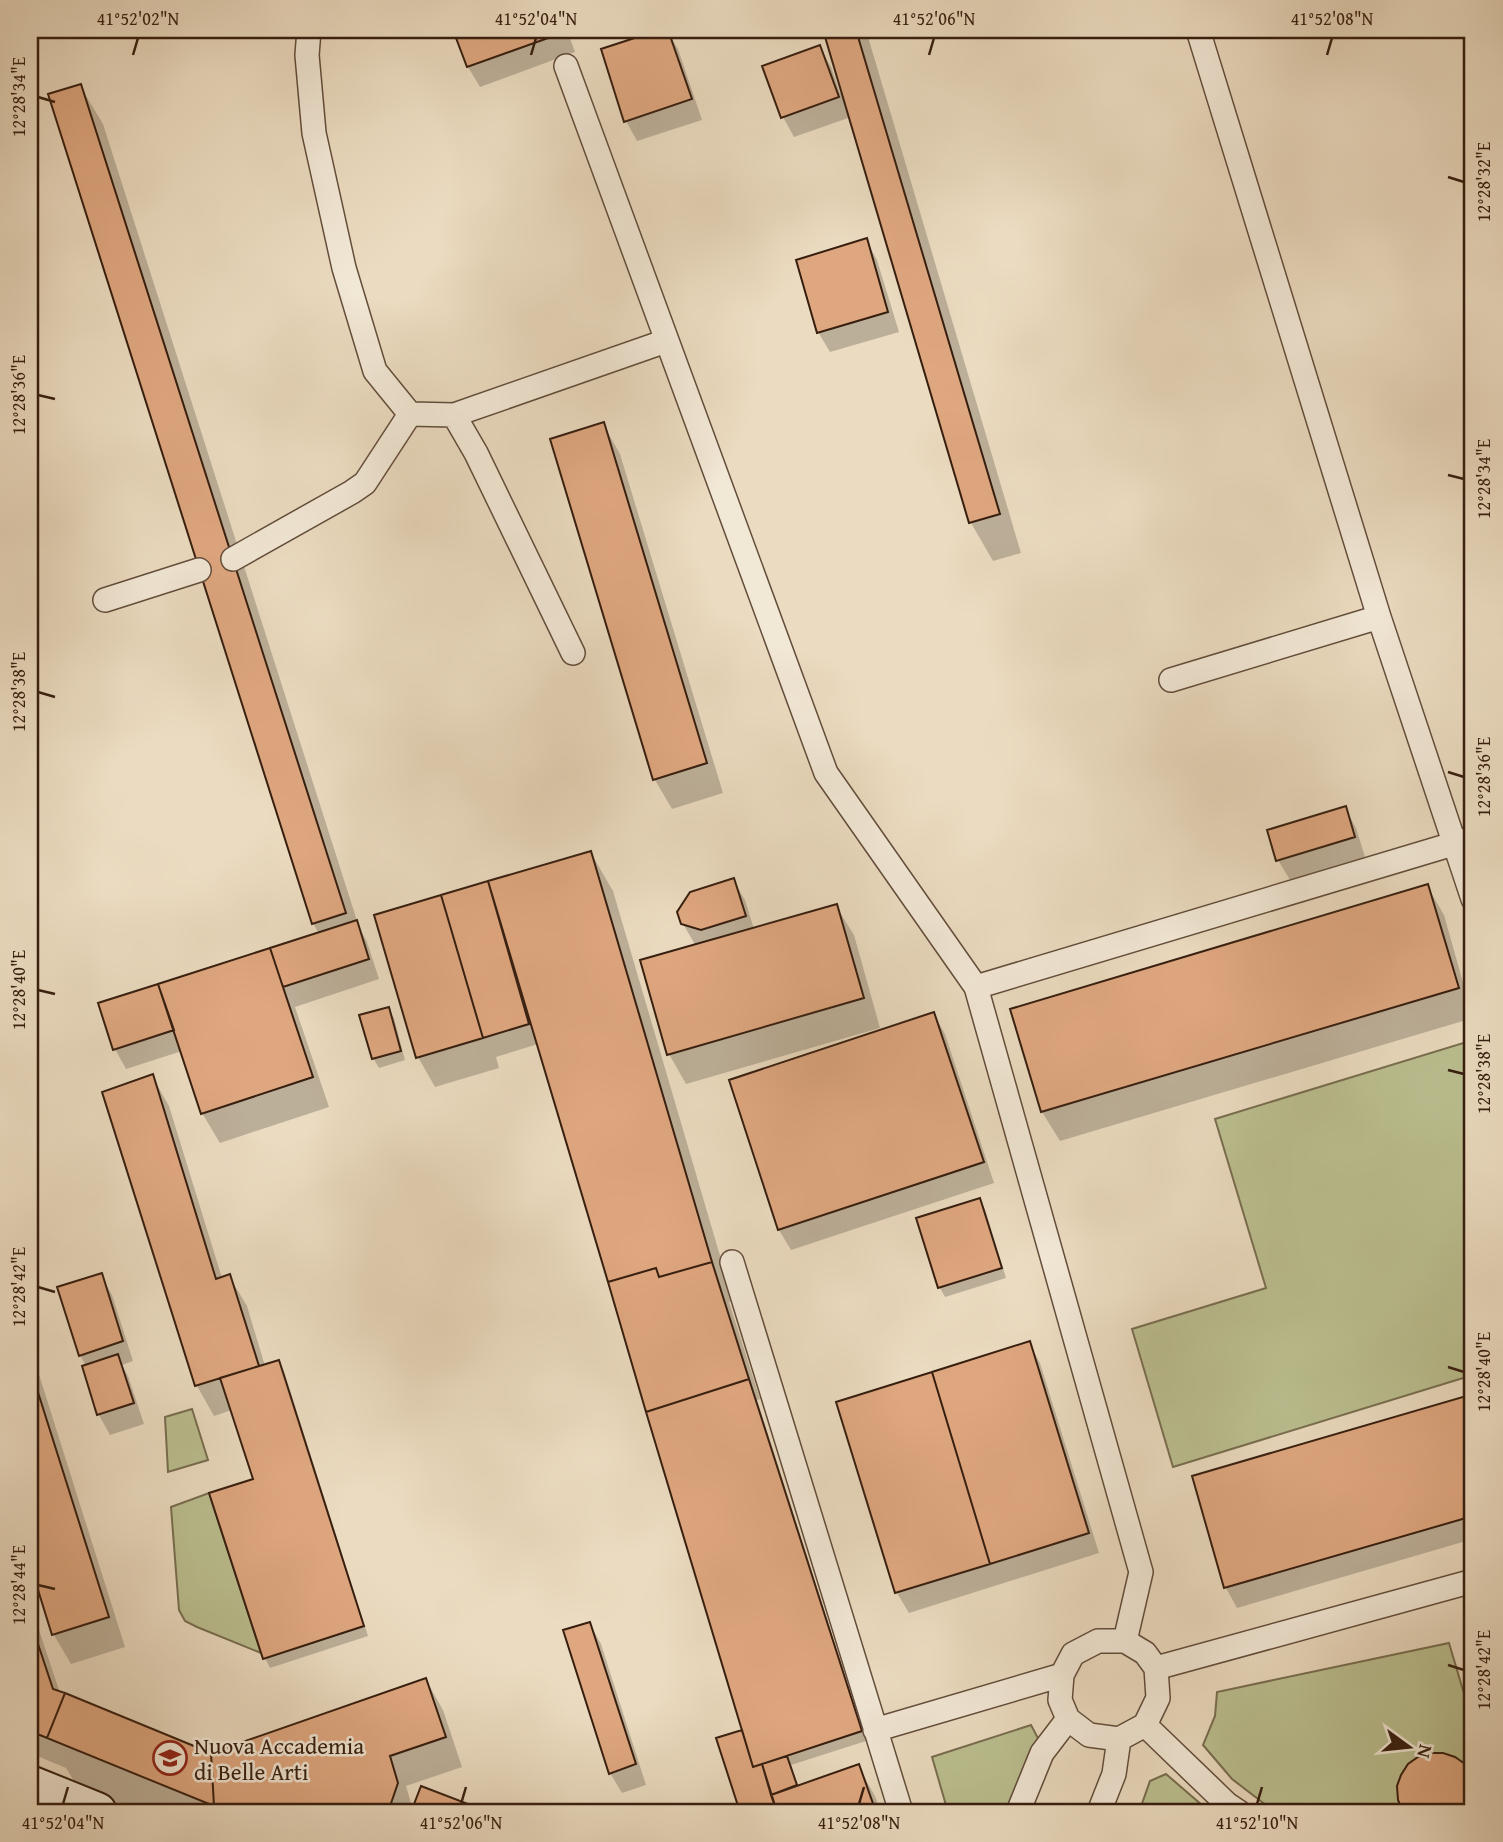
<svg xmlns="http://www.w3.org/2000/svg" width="1503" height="1842" viewBox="0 0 1503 1842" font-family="'Gentium Book Plus',serif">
	<rect width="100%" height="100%" fill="#ebdbc0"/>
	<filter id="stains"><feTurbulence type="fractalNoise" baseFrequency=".00286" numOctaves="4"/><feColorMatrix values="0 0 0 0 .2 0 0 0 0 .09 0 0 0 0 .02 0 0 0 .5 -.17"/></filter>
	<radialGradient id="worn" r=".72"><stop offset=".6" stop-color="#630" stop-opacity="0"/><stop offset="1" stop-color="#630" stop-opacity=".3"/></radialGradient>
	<path fill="#bbbf90" stroke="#786e50" stroke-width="2" d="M 1473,1040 L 1473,1375 L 1173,1467 L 1132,1329 L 1266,1288 L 1215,1119 Z
		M 192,1409 L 208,1460 L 168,1472 L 165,1417 Z
		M 209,1493 L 261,1653 L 197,1627 L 185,1621 L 179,1610 L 171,1507 Z
		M 1449,1643 L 1473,1724 L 1473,1812 L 1275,1812 L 1232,1779 L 1203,1745 L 1215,1716 L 1217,1692 Z
		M 1031,1725 L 1040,1742 L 1011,1812 L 948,1812 L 932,1757 Z
		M 1166,1774 L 1210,1812 L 1139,1812 L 1150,1781 Z"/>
	<path fill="#0003" d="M 455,30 L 485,30 L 486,34 L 497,30 L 567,30 L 575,52 L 480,87 L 468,67 Z
		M 667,30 L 678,49 L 702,120 L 637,141 L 626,121 L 603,50 Z
		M 825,30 L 866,30 L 1021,553 L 993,561 L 971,523 L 851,117 L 794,137 L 783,117 L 819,47 L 831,67 L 840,93 L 843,92 Z
		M 80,86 L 103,124 L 359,927 L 367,942 L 379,979 L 295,1007 L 329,1107 L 220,1143 L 202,1113 L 182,1051 L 126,1069 L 115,1049 L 100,1004 L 319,934 L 313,923 Z
		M 866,240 L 877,260 L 899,332 L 830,352 L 818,332 Z
		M 603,424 L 620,454 L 723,793 L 672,809 L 655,780 L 552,440 Z
		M 1345,808 L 1356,828 L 1365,857 L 1290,880 L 1278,860 L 1269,831 Z
		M 591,853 L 613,891 L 733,1300 L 729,1302 L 760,1399 L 757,1400 L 866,1741 L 791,1765 L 798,1787 L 858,1766 L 875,1796 L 881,1812 L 742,1812 L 718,1739 L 744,1731 L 538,1044 L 496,1057 L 499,1068 L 435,1087 L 418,1057 L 444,896 Z
		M 733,880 L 745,900 L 754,929 L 836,906 L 854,935 L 880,1028 L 686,1084 L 669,1054 L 696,946 L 683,924 Z
		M 1427,886 L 1444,915 L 1473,1018 L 1060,1141 L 1042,1112 L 1012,1010 Z
		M 388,1009 L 394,1018 L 405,1060 L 379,1068 L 373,1058 Z
		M 934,1014 L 945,1034 L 994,1183 L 791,1250 L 779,1230 L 731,1081 Z
		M 152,1076 L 169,1106 L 222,1278 L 229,1276 L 247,1306 L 265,1366 L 279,1362 L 284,1371 L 368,1636 L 270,1668 L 265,1658 L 255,1480 L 232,1410 L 214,1416 L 197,1386 L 104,1093 Z
		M 979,1200 L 985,1209 L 1006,1278 L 945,1297 L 940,1288 L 919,1219 Z
		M 101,1275 L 112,1295 L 133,1361 L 122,1365 L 128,1376 L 144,1424 L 110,1435 L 99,1415 L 84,1367 L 86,1366 L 80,1355 Z
		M 1029,1343 L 1040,1363 L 1099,1553 L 909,1613 L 897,1593 L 839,1403 Z
		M 30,1346 L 125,1647 L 71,1664 L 54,1635 L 30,1558 Z
		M 1473,1396 L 1473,1539 L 1237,1608 L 1226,1588 L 1194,1477 Z
		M 30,1603 L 60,1693 L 211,1755 L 426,1680 L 443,1710 L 462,1767 L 406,1786 L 413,1810 L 475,1808 L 478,1812 L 131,1812 L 80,1791 L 66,1768 L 30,1753 Z
		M 590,1624 L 601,1644 L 646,1785 L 622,1793 L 610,1773 Z
		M 1471,1775 L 1473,1779 L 1473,1812 L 1404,1812 L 1400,1800 Z"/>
	<path fill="#dfa780" stroke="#361e0f" stroke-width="2" d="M 453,30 L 482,30 L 483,33 L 492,30 L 564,30 L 565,32 L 467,67 Z
		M 659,30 L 668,30 L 692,99 L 624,122 L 601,49 Z
		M 823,30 L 856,30 L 1000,514 L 969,523 Z
		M 820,45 L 839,97 L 781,118 L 762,66 Z
		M 81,84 L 346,913 L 312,924 L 48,94 Z
		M 867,238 L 888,312 L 817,333 L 796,260 Z
		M 604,422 L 707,763 L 653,780 L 550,439 Z
		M 1346,806 L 1355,837 L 1276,861 L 1267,830 Z
		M 591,851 L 712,1262 L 659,1277 L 656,1268 L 608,1282 L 488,881 Z
		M 734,878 L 746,916 L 701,930 L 681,924 L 677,912 L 690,892 Z
		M 488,881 L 529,1024 L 483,1038 L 441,895 Z
		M 1428,884 L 1459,988 L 1041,1112 L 1010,1009 Z
		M 441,895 L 483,1038 L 416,1058 L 374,915 Z
		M 837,904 L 864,998 L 667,1055 L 640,960 Z
		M 357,920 L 369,959 L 283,987 L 270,948 Z
		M 270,948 L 313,1077 L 201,1114 L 158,984 Z
		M 158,984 L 174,1030 L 113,1050 L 98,1003 Z
		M 389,1007 L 401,1051 L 372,1059 L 359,1015 Z
		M 934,1012 L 984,1162 L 778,1230 L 729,1080 Z
		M 153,1074 L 216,1279 L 230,1274 L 259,1366 L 195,1386 L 102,1092 Z
		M 980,1198 L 1002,1268 L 938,1288 L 916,1218 Z
		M 712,1262 L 749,1379 L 646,1412 L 608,1282 L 656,1268 L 659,1277 Z
		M 102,1273 L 123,1341 L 79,1356 L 57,1287 Z
		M 1030,1341 L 1089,1533 L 990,1564 L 932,1372 Z
		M 118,1354 L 134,1403 L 97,1415 L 82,1366 Z
		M 279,1360 L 364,1626 L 263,1659 L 209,1493 L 253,1479 L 220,1378 Z
		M 30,1367 L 109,1617 L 52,1635 L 30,1564 Z
		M 932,1372 L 990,1564 L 895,1593 L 836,1402 Z
		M 749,1379 L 862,1731 L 753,1767 L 646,1412 Z
		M 1473,1394 L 1473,1516 L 1224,1588 L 1192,1476 Z
		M 30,1620 L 53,1689 L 65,1693 L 47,1738 L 30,1731 Z
		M 590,1622 L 636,1764 L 609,1774 L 563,1630 Z
		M 426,1678 L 446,1737 L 390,1756 L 398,1783 L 388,1812 L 230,1812 L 214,1806 L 211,1753 Z
		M 65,1693 L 211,1753 L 214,1806 L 47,1738 Z
		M 742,1730 L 753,1767 L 762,1764 L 777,1812 L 740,1812 L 716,1738 Z
		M 1431,1753 L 1443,1753 L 1455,1757 L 1465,1764 L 1472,1774 L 1472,1812 L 1403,1812 L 1398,1800 L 1397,1786 L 1401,1775 L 1408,1764 L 1418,1757 Z
		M 787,1756 L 797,1785 L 771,1795 L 762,1764 Z
		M 859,1764 L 876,1812 L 777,1812 L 771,1795 Z
		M 421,1786 L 476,1807 L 474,1812 L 411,1812 Z"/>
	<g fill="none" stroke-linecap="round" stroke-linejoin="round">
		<g stroke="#634d3b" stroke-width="26">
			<path id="service" d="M 309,30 L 307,55 L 314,133 L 344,268 L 375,371 L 410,414 L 454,415
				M 1198,30 L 1379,617 L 1473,899
				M 566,66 L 826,773 L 976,987 L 1141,1572 L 1125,1641
				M 233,559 L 352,492 L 365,483 L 410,414
				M 105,600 L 199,570
				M 573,653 L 476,453 L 454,415 L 666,341
				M 1171,680 L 1379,617
				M 976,987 L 1473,838
				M 732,1262 L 901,1812
				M 1098,1641 L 1125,1641 L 1145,1653 L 1156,1668 L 1158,1698 L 1145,1725 L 1119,1739 L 1089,1735 L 1068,1719 L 1060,1700 L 1062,1675 L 1073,1654 Z
				M 1156,1668 L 1473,1581
				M 1145,1725 L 1227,1804 L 1239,1812
				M 875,1730 L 1062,1675
				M 1018,1812 L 1042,1753 L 1068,1719
				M 1099,1812 L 1114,1774 L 1119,1739"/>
		</g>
		<g stroke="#361e0f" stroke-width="42">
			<path id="secondary" d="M 30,1785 L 97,1812"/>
		</g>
		<use href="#service" stroke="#f2e8d6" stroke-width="23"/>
		<use href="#secondary" stroke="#f2e8d6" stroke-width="38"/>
	</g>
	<path fill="none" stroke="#361e0f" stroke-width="2.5" d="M 133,55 L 138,38M 531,55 L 536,38M 929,55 L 934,38M 1327,55 L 1332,38M 38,97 L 55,102M 1448,177 L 1464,182M 38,395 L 55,399M 1448,475 L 1464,479M 38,692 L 55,697M 1448,772 L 1464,777M 38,990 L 55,994M 1448,1070 L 1464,1074M 38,1287 L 55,1292M 1448,1367 L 1464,1372M 38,1585 L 55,1589M 1448,1665 L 1464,1670M 63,1804 L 68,1787M 461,1804 L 466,1787M 859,1804 L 864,1787M 1257,1804 L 1262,1787"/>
	<defs>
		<g id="university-ring" transform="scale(1.75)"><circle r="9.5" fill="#f2e8d6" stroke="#8f2418" stroke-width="1.5"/><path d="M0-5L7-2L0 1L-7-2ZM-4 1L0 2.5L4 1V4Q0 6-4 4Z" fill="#8f2418"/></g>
	</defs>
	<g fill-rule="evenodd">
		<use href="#university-ring" x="170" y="1758"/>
	</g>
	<g text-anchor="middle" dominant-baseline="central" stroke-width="5" stroke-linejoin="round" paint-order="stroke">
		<g font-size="23" fill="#361e0f" stroke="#f2e8d6" text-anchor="start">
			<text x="194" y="1745">Nuova Accademia<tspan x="194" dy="26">di Belle Arti</tspan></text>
		</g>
	</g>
	<rect width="1503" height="1842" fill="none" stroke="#ebdbc0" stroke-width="77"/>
	<g transform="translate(1409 1747) rotate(105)" stroke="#f2e8d6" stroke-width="5" paint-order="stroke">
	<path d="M0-5L12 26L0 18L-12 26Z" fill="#361e0f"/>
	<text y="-10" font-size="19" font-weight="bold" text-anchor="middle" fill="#361e0f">N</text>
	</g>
	<rect x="38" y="38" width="1426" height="1766" fill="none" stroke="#361e0f" stroke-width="2.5"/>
	<g font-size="18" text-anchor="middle" fill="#361e0f">
		<text x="138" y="25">41°52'02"N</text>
		<text x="536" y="25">41°52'04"N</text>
		<text x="934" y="25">41°52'06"N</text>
		<text x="1332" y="25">41°52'08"N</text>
		<text transform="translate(19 97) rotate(-90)" y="6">12°28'34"E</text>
		<text transform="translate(1484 182) rotate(-90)" y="6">12°28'32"E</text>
		<text transform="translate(19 395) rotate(-90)" y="6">12°28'36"E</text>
		<text transform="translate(1484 479) rotate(-90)" y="6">12°28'34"E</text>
		<text transform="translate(19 692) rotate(-90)" y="6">12°28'38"E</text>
		<text transform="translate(1484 777) rotate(-90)" y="6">12°28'36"E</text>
		<text transform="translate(19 990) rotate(-90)" y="6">12°28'40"E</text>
		<text transform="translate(1484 1074) rotate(-90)" y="6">12°28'38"E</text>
		<text transform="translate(19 1287) rotate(-90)" y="6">12°28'42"E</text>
		<text transform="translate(1484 1372) rotate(-90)" y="6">12°28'40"E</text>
		<text transform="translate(19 1585) rotate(-90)" y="6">12°28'44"E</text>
		<text transform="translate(1484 1670) rotate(-90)" y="6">12°28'42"E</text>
		<text x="63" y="1829">41°52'04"N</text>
		<text x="461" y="1829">41°52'06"N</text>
		<text x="859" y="1829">41°52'08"N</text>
		<text x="1257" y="1829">41°52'10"N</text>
	</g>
	<rect width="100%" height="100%" filter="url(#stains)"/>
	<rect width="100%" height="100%" fill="url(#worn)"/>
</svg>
